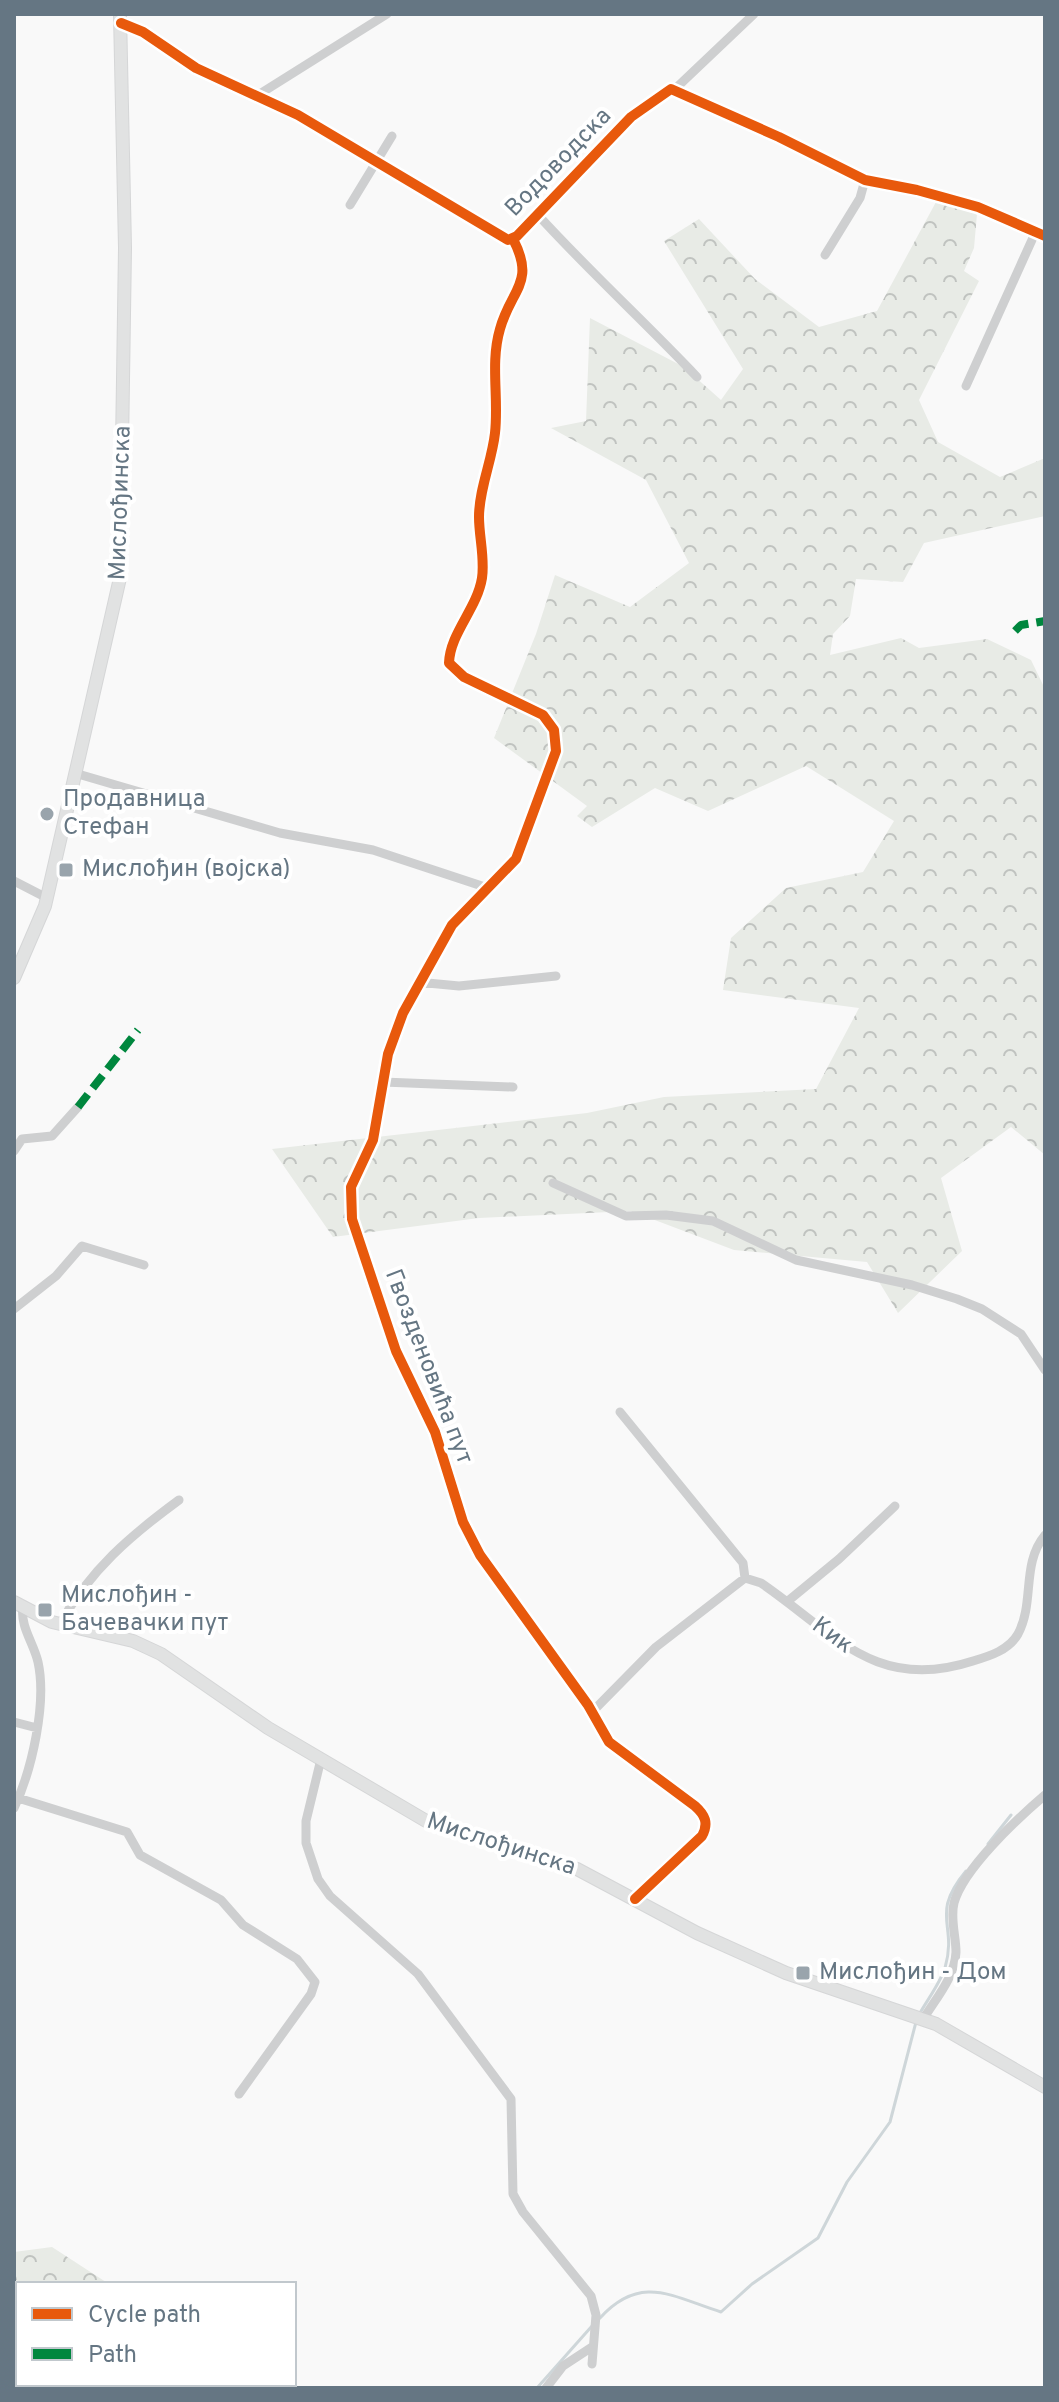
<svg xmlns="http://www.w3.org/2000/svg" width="1059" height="2402" viewBox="0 0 1059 2402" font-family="Overpass,sans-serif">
	<defs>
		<pattern id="forest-crowns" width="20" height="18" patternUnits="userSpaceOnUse" patternTransform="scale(2)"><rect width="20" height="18" fill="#e8ebe6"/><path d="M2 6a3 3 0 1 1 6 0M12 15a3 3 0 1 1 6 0" fill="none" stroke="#c0c3c0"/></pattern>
	</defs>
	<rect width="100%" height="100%" fill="#f9f9f9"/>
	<path fill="url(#forest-crowns)" d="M 936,202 L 977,214 L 974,248 L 964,271 L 979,281 L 919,400 L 938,442 L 1000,477 L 1045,458 L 1045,516 L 924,543 L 903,582 L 856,579 L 850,616 L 833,634 L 830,655 L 901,638 L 919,648 L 987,639 L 1031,660 L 1045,689 L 1045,1155 L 1011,1127 L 941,1178 L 962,1251 L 898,1313 L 867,1262 L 734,1250 L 631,1211 L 479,1218 L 333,1237 L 272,1149 L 587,1113 L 664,1097 L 816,1089 L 859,1008 L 723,990 L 731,938 L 786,888 L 863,872 L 894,821 L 806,766 L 708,811 L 655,788 L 592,827 L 577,816 L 587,806 L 494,738 L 536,634 L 555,575 L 630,607 L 689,563 L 646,480 L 551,428 L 586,421 L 590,318 L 684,367 L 721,400 L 743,369 L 664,241 L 699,219 L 755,279 L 819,327 L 877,311 Z
		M 52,2247 L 109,2284 L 18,2284 L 18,2384 L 121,2384 L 115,2388 L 14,2388 L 14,2252 Z"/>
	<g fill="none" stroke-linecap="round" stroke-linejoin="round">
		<path stroke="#ced6d9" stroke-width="3" d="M 988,1844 L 1011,1815
			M 920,2013 C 928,1999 940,1983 945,1968 C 958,1923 929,1916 966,1871
			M 600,2318 C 641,2273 673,2297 721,2312 L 752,2284 L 818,2238 L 847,2182 L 890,2122 L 916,2022
			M 537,2388 L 592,2326"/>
		<g stroke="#d5d6d7" stroke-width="14">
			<path id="secondary" d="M 14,978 L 45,906 L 120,578 L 125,248 L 120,14
				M 14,1602 L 52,1622 L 133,1641 L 161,1654 L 268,1728 L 433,1825 L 577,1869 L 697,1933 L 786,1973 L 936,2024 L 1045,2087"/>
		</g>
		<path stroke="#cecfd0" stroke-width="9" d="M 121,23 L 143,32 L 196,68 L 298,115 L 508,240 L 517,236 L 631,117 L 671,89 L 779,137 L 865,180 L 917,190 L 978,207 L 1045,236
			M 675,89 L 754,14
			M 258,95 L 387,14
			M 350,205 L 392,136
			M 538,215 C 589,271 645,322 697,377
			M 513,239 C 536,283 511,289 500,329 C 490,363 499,398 495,433 C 492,461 479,489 479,517 C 479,537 485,558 482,578 C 477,609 450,633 449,663 L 464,677 L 543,715 L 554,730 L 556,751 L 516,859 L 452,925 L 403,1013 L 388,1054 L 373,1140 L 351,1187 L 352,1219 L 396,1351 L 435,1432 L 463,1522 L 480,1555 L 588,1705 L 609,1742 L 695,1806 C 705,1815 709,1823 702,1836 L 635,1899
			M 825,255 L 860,198 L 865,180
			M 966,386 L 1036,231
			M 78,774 L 280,833 L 373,850 L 488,888
			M 14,881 L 47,898
			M 417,982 L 459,986 L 556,976
			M 383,1082 L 513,1087
			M 14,1151 L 22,1139 L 52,1136 L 78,1107
			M 553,1183 L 626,1216 L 666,1215 L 713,1221 L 796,1260 L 912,1285 L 957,1299 L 982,1309 L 1021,1334 L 1045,1370
			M 14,1309 L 56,1276 L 82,1246 L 144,1265
			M 620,1412 L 743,1563 L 745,1578
			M 788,1601 L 839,1559 L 895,1506
			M 60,1624 C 90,1570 130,1536 179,1500
			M 592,1712 L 656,1647 L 745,1578 L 761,1583 C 833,1632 875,1693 973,1661 C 990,1656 1009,1650 1018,1634 C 1035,1602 1021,1564 1045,1535
			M 14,1722 L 37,1728
			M 321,1759 L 306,1821 L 306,1843 L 318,1879 L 330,1896 L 418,1974 L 511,2099 L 513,2194 L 523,2212 L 591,2296 L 596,2315 L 592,2364
			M 18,1798 L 127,1832 L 140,1855 L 221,1900 L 243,1925 L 297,1959 L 315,1982 L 311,1994 L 239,2094
			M 14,1808 C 32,1770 47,1703 38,1662 C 34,1644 20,1626 23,1608
			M 924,2018 C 936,1998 955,1977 956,1952 C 956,1936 950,1919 954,1903 C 963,1869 1018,1818 1045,1795
			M 546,2388 L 563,2366 L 592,2347"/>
		<use href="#secondary" stroke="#e1e2e2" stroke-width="12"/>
		<path stroke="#00873e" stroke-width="8" stroke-dasharray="16 8" stroke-linecap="butt" d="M 1015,631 L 1021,625 L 1045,621
			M 78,1107 L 138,1030"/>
		<g stroke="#fff" stroke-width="15">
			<path id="cycleway" d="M 121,23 L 143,32 L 196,68 L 298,115 L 508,240 L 517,236 L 631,117 L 671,89 L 779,137 L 865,180 L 917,190 L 978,207 L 1045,236
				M 513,239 C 536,283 511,289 500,329 C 490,363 499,398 495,433 C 492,461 479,489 479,517 C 479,537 485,558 482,578 C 477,609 450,633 449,663 L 464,677 L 543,715 L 554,730 L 556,751 L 516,859 L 452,925 L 403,1013 L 388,1054 L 373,1140 L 351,1187 L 352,1219 L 396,1351 L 435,1432 L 463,1522 L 480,1555 L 588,1705 L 609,1742 L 695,1806 C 705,1815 709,1823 702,1836 L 635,1899"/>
		</g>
		<use href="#cycleway" stroke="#e8590c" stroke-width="10"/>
	</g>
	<g fill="#99a4ac" stroke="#fff" stroke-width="3">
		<circle cx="47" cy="814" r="8"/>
		<rect x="58" y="862" width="16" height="16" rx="4"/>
		<rect x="37" y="1602" width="16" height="16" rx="4"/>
		<rect x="795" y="1965" width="16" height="16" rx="4"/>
	</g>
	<g text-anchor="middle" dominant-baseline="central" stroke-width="8" stroke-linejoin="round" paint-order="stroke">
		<g font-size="24" fill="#657683" stroke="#fff">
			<text transform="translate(559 163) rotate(-46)">Водоводска</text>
			<text transform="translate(121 503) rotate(-88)">Мислођинска</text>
			<text transform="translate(428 1367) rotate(69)">Гвозденовића пут</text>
			<text transform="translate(832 1636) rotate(36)">Кик</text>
			<text transform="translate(501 1845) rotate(18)">Мислођинска</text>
		</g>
		<g font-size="24" fill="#657683" stroke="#fff" text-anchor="start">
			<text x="63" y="800">Продавница<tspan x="63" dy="28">Стефан</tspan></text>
			<text x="82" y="870">Мислођин (војска)</text>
			<text x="61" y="1596">Мислођин -<tspan x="61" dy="28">Бачевачки пут</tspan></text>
			<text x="819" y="1973">Мислођин - Дом</text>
		</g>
	</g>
	<rect width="1059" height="2402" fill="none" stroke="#657683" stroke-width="32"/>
	<rect x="16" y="2282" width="280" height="104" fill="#ffffff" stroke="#c1c8cd" stroke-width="2"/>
	<rect x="32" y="2308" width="40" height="12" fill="#e8590c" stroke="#c1c8cd" stroke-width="2"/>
	<text x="88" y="2322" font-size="24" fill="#657683">Cycle path</text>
	<rect x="32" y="2348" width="40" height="12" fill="#00873e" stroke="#c1c8cd" stroke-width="2"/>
	<text x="88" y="2362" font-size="24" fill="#657683">Path</text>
</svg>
